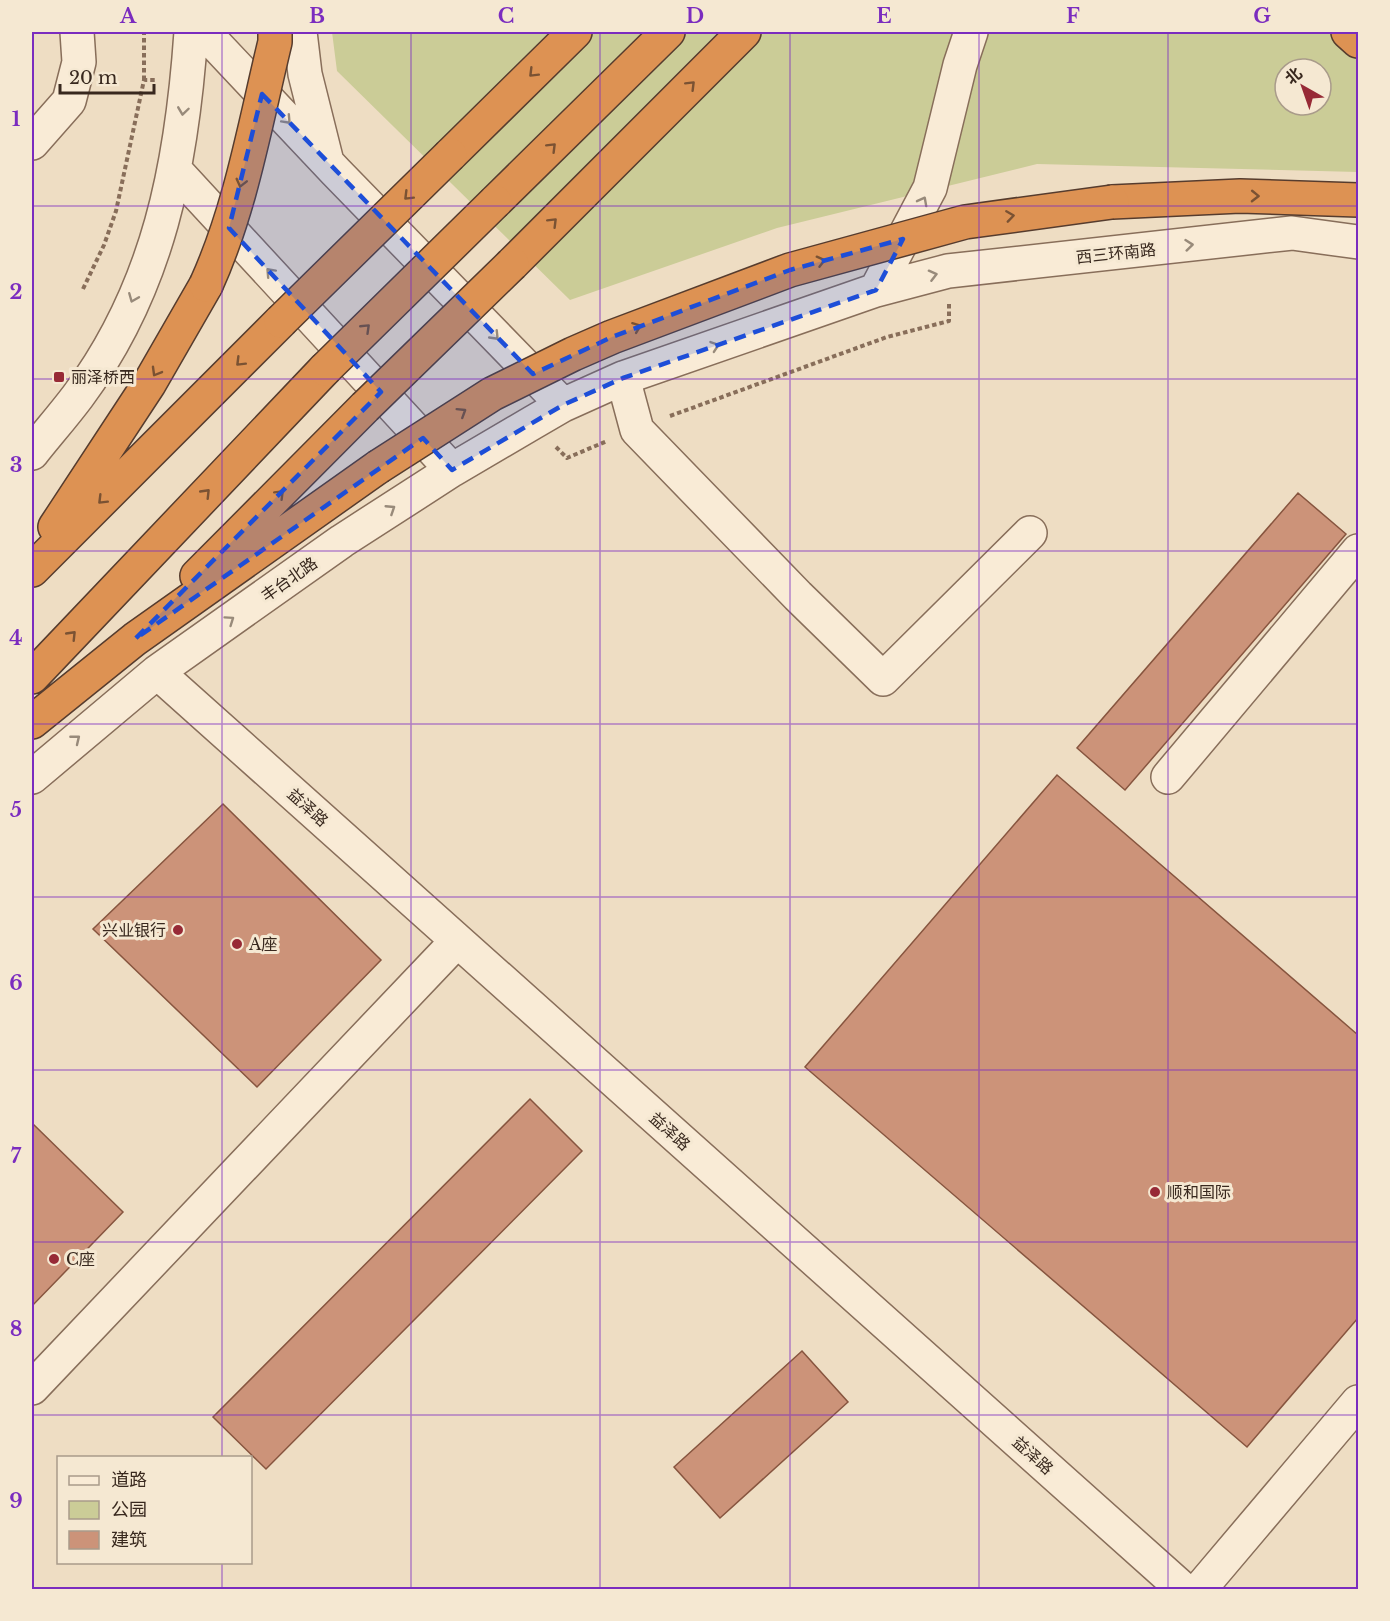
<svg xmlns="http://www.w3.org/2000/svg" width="1390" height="1621" viewBox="0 0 1390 1621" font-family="'Libre Baskerville','Noto Sans SC',serif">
	<rect width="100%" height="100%" fill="#eeddc3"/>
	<path fill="#cbcc97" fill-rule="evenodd" d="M 332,32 L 1358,32 L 1358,172 L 1037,164 L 777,228 L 570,300 L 337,71 ZM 1285,69 L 1321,69 L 1321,105 L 1285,105 Z"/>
	<path fill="#cc9379" stroke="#87553f" stroke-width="1.5" d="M 1298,493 L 1346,534 L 1125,790 L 1077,748 Z
		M 1057,775 L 1358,1035 L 1358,1318 L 1247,1447 L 805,1067 Z
		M 223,804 L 381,960 L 257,1087 L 93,929 Z
		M 530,1099 L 582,1151 L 266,1469 L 213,1417 Z
		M 32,1123 L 123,1212 L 32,1306 Z
		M 802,1351 L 848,1402 L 720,1518 L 674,1467 Z"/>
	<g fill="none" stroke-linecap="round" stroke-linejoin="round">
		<g stroke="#886e5a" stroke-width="36">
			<path id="minor" d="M 204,32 L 336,172 L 563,405
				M 300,32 L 305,74 L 327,162
				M 32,143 L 69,101 L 79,62 L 77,32
				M 175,170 L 452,470
				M 876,290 L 930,188 L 960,65 L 971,32
				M 623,378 L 637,430 L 798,596 L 883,679 L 1030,533
				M 32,453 C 47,434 63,416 78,396 C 159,287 182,164 191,32
				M 157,672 L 1184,1590
				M 32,777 L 157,672 L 342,541 L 452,470 L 532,423 L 563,405 L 623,378 L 876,290 L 948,271 L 1292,233 L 1358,242
				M 1168,777 L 1358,551
				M 32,1388 L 457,941
				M 1199,1590 L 1358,1402"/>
		</g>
		<g stroke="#563c2e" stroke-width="36">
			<path id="highway" d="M 1348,32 L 1358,41
				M 450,155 L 575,32
				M 495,202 L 668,32
				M 1112,202 L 1240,196 L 1358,200
				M 512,264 L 744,32
				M 55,527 L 149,384 L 206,285
				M 32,570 L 281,321
				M 197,576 L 365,407
				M 32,677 L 325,369
				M 32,722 L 135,639 L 378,467"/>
		</g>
		<path stroke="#886e5a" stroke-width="4" stroke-dasharray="4.5 3" stroke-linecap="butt" d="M 144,80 L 144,32
			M 83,289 L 104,245 L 116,211 L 144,80 L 156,80
			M 670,416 L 887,337 L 949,321 L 949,304
			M 556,447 L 567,458 L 607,441"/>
		<use href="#minor" stroke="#f9ebd6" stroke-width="33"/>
		<use href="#highway" stroke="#dd9253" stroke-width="33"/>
		<g stroke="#563c2e" stroke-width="36" stroke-linecap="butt">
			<path id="highway-bridge" d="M 206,285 C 241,208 255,124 275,42 L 275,32
				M 281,321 L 450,155
				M 325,369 L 495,202
				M 365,407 L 512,264
				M 378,467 L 492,394 L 573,354 L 612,337 L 790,270 L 965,222 L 1112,202"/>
		</g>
		<use href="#highway-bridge" stroke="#dd9253" stroke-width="33"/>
	</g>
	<defs><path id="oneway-chevron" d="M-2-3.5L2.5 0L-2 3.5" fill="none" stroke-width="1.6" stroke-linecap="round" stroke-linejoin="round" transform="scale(1.5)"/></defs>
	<g stroke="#7a5233">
		<use href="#oneway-chevron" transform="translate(533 73) rotate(135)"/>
		<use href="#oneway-chevron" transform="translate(691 85) rotate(-45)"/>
		<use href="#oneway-chevron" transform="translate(552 147) rotate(-45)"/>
		<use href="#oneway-chevron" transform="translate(241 183) rotate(104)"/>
		<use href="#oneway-chevron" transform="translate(408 196) rotate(135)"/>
		<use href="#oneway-chevron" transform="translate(1255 196) rotate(1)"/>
		<use href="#oneway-chevron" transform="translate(1010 216) rotate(-8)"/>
		<use href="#oneway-chevron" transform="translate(553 222) rotate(-45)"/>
		<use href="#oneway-chevron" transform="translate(821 261) rotate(-15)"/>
		<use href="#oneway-chevron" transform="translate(637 327) rotate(-21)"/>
		<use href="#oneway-chevron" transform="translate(366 328) rotate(-44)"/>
		<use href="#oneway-chevron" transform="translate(240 362) rotate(135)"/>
		<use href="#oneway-chevron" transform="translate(156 372) rotate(120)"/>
		<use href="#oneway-chevron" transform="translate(462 412) rotate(-32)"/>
		<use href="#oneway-chevron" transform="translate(206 493) rotate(-46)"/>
		<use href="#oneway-chevron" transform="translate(280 494) rotate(-45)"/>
		<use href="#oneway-chevron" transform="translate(102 500) rotate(135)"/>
		<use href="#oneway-chevron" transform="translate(72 635) rotate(-46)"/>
	</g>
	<g stroke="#988a7a">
		<use href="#oneway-chevron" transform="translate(183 111) rotate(98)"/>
		<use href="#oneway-chevron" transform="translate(287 120) rotate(47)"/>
		<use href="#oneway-chevron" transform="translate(923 201) rotate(-62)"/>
		<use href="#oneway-chevron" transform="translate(1189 245) rotate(-6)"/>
		<use href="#oneway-chevron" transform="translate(270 272) rotate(-133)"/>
		<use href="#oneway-chevron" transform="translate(933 275) rotate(-14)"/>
		<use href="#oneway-chevron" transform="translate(133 298) rotate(112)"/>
		<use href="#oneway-chevron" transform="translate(495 336) rotate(46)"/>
		<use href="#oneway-chevron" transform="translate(715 346) rotate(-19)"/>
		<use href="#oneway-chevron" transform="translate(391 509) rotate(-33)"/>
		<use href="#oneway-chevron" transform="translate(230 620) rotate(-35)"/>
		<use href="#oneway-chevron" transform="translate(76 739) rotate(-39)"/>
	</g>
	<path fill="#1d4ed8" fill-opacity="0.2" stroke="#1d4ed8" stroke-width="4.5" stroke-dasharray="12 8" stroke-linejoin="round" d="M 262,94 L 533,374 L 612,337 L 790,270 L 903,239 L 876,290 L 623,378 L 563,405 L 452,470 L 423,438 L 135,639 L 381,392 L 229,228 Z"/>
	<path fill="none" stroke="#7b2cbf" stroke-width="1.5" stroke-opacity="0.55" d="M 222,32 L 222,1458M 411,32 L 411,1590M 600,32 L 600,1590M 790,32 L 790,1590M 979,32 L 979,1590M 1168,32 L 1168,1590M 32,206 L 1358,206M 32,379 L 1358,379M 32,551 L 1358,551M 32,724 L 1358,724M 32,897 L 1358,897M 32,1070 L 1358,1070M 32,1242 L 1358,1242M 32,1415 L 1358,1415M 222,1562 L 222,1590"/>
	<g fill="#972a36" stroke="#f5e8d2" stroke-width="2">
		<rect x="53" y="371" width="12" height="12" rx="3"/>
		<circle cx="178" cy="930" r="6"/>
		<circle cx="237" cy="944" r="6"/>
		<circle cx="1155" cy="1192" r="6"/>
		<circle cx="54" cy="1259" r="6"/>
	</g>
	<g text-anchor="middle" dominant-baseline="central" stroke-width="6" stroke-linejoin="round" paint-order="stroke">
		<g font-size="16" fill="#38281e" stroke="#f5e8d2">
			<text transform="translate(1116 253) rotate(-6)">西三环南路</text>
			<text transform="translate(289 579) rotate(-35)">丰台北路</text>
			<text transform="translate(308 807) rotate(42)">益泽路</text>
			<text transform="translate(670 1131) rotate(42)">益泽路</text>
			<text transform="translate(1033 1455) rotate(42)">益泽路</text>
		</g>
		<g font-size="16" fill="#38281e" stroke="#f5e8d2" text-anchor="start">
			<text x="71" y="377">丽泽桥西</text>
			<text x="166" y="930" text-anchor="end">兴业银行</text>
			<text x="249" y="944">A座</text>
			<text x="1167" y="1192">顺和国际</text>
			<text x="66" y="1259">C座</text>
		</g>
	</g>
	<rect width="1390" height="1621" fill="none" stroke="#f5e8d2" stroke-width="66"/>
	<rect x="57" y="1456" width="195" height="108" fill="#f5e8d2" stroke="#a99b8a" stroke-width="1.5"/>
	<rect x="69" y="1476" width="30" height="9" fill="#f9ebd6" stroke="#a99b8a" stroke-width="1.5"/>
	<text x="111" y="1486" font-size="18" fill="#38281e">道路</text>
	<rect x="69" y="1501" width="30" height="18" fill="#cbcc97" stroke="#a99b8a" stroke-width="1.5"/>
	<text x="111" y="1516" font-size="18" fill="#38281e">公园</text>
	<rect x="69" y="1531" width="30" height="18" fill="#cc9379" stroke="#a99b8a" stroke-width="1.5"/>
	<text x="111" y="1546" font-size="18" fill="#38281e">建筑</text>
	<g transform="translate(1303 87) rotate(320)"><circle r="28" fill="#f5e8d2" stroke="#a99b8a" stroke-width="1.5"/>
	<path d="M0-4.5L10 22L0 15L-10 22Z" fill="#972a36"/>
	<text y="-9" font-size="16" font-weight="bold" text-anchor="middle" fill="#38281e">北</text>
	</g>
	<path d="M60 84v9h94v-9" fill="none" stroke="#38281e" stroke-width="3"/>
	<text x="69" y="84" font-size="18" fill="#38281e" stroke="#f5e8d2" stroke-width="4.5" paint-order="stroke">20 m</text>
	<rect x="33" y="33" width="1324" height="1555" fill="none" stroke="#7b2cbf" stroke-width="2"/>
	<g font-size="20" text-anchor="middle" font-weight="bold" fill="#7b2cbf">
		<text x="128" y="23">A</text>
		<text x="317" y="23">B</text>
		<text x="506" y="23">C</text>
		<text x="695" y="23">D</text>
		<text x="884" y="23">E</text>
		<text x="1073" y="23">F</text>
		<text x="1262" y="23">G</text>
		<text x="16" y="126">1</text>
		<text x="16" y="299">2</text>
		<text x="16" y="472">3</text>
		<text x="16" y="645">4</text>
		<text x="16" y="817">5</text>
		<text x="16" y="990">6</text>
		<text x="16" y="1163">7</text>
		<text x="16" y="1336">8</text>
		<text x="16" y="1508">9</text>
	</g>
</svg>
